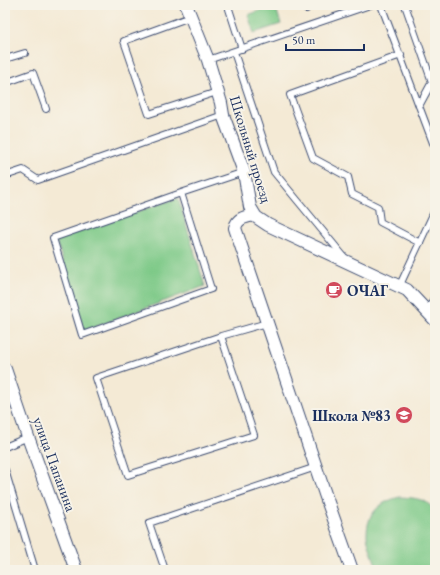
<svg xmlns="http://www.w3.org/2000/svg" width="440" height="575" viewBox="0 0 440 575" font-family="'EB Garamond',serif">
	<rect width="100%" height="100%" fill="#f7f3e8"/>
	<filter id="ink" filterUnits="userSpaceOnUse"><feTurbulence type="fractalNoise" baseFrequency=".025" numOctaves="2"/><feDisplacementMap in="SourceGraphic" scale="8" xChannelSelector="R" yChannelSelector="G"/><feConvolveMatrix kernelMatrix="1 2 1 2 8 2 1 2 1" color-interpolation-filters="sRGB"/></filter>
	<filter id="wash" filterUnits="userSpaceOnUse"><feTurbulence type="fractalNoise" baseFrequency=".012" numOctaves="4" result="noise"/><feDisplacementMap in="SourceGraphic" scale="16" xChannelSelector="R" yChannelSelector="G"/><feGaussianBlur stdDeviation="0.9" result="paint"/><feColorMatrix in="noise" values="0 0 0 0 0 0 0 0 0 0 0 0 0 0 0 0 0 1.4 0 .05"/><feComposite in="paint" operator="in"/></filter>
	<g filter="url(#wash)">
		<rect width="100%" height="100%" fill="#f4ead5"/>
		<path fill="#7dc987" stroke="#4c7c72" d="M 275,5 L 281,24 L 254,33 L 248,15 Z
			M 178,198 L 205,286 L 84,331 L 56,239 Z
			M 400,497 C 415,498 426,498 435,511 L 435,570 L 378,570 C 375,562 366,540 367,534 C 367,513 381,501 400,497 Z"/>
	</g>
	<g filter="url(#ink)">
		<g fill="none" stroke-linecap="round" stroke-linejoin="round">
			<g stroke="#3c4b70" stroke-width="8">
				<path id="lane" d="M 230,5 L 229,7 L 229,9 L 242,49
					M 305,5 L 306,9
					M 381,5 L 433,143 L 435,144
					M 405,5 L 432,82 L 435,82
					M 190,17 L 124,41 L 149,114 L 217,92
					M 234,52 L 274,172 L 345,258
					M 401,55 L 290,95 L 313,158 L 348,177 L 352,194 L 378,207 L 380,222 L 420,243
					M 5,59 L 25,53
					M 208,60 L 370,5
					M 5,83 L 33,73 L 46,109
					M 419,106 L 432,82
					M 5,176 L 23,170 L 38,180 L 223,115
					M 181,193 L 211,289 L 82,335 L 53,238 L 181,193 L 244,172
					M 399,287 L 435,210
					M 427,312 L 435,296
					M 221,336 L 254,435 L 128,475 L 96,378 L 221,336 L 267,323
					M 5,447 L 28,437
					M 5,470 L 35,570
					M 165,570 L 149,523 L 316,467"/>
			</g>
			<g stroke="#3c4b70" stroke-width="14">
				<path id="street" d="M 186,5 L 208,60 L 221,103 L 223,115 L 244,172 L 250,207 L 256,217 L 268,225 L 407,290 L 435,320
					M 254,215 C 245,217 237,218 235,228 L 326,497 L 352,570
					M 5,369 L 28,437 L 76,570"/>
			</g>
			<use href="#lane" stroke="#fff" stroke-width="6"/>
			<use href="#street" stroke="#fff" stroke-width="12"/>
		</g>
	</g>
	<defs>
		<g id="cafe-disc" transform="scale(0.9)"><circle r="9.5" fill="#d1495b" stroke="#f7f3e8"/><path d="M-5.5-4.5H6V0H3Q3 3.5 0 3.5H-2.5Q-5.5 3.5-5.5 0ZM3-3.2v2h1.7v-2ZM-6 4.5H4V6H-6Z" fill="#fff"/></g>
		<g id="school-disc" transform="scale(0.9)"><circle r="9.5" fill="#d1495b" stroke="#f7f3e8"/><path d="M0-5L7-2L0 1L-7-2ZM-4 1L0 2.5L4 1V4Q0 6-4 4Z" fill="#fff"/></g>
	</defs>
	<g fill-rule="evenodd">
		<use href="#cafe-disc" x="334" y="290"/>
		<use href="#school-disc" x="404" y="415"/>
	</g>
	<g text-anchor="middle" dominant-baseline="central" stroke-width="4" stroke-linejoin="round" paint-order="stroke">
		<g font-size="15" fill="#1b2f5e" stroke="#f7f3e8">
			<text transform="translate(251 149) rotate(73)">Школьный проезд</text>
			<text transform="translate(55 464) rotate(70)">улица Папанина</text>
		</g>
		<g font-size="15" font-weight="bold" fill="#1b2f5e" stroke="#f7f3e8" text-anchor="start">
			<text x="347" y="290">ОЧАГ</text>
			<text x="391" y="415" text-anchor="end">Школа №83</text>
		</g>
	</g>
	<rect width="440" height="575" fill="none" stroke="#f7f3e8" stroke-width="20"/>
	<path d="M286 44v6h78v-6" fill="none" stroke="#1b2f5e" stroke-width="2"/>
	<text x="292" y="44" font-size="12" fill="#1b2f5e" stroke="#f7f3e8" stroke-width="3" paint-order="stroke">50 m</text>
</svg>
